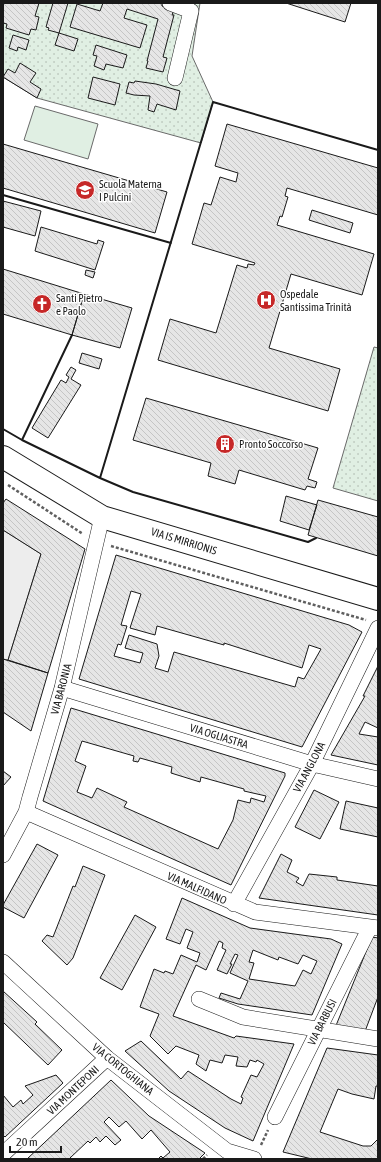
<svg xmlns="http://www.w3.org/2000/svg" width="381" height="1162" viewBox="0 0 381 1162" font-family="'Asap Condensed',sans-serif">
	<defs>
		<pattern id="grass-dots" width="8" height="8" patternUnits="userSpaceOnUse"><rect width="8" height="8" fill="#e0efe3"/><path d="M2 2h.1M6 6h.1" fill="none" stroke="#c0ccc2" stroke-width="1.8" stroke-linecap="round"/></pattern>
		<pattern id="building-back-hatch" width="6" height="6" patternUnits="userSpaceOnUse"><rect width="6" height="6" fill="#e6e6e6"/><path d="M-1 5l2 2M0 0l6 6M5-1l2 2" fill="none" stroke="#c5c5c5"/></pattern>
	</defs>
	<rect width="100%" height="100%" fill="#fff"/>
	<path fill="url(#grass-dots)" stroke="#6a6a6a" d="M 3,3 L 200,3 L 192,56 L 213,102 L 201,143 L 37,98 L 3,77 Z
		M 374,347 L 378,348 L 378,501 L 333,488 Z"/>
	<path fill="#e0efe3" stroke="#6a6a6a" d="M 35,106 L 98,124 L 88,159 L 24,140 Z"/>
	<path fill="#ededed" stroke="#6a6a6a" d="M 3,530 L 41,554 L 8,660 L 3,659 Z"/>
	<path fill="url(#building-back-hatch)" stroke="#1a1a1a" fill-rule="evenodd" d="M 3,3 L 39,3 L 35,16 L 39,17 L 36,30 L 31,29 L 29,35 L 6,28 L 7,24 L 3,23 Z
		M 53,3 L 68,3 L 59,33 L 48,30 L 49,28 L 46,27 Z
		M 103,3 L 162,3 L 162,6 L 174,10 L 172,15 L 174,15 L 163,57 L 167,58 L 163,72 L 146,68 L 148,61 L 147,61 L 158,19 L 127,9 L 124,18 L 147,25 L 140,48 L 70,27 L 77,4 L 100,11 Z
		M 286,3 L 351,3 L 345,22 Z
		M 59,33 L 78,39 L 74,51 L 55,45 Z
		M 13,35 L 29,40 L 26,50 L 18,47 L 17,51 L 9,48 Z
		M 96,45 L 127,55 L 123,68 L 106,64 L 104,70 L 94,66 L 97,56 L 93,55 Z
		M 20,63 L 36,73 L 30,82 L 41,89 L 37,98 L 3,77 L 8,69 L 15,73 Z
		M 93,77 L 120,84 L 115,105 L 88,98 Z
		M 135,81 L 156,84 L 180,91 L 176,110 L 157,104 L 154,112 L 148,110 L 150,96 L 134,95 L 126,93 L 129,82 L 134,83 Z
		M 227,124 L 378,168 L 378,215 L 287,188 L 285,196 L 288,197 L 282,217 L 280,216 L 277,225 L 374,254 L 362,295 L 291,274 L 269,348 L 340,369 L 328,411 L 158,360 L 170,319 L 216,333 L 237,265 L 247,268 L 248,264 L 254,265 L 255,263 L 192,244 L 204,203 L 211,205 L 220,177 L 236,182 L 238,173 L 215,166 Z
		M 3,144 L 167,192 L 155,233 L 3,188 Z
		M 3,201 L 41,211 L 35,236 L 3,227 Z
		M 312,210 L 353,223 L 350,233 L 309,220 Z
		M 41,227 L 97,244 L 98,240 L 104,242 L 95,270 L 35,251 Z
		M 3,269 L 84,294 L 72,335 L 3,314 Z
		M 86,270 L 95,272 L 93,278 L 85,275 Z
		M 84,294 L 132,308 L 120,348 L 72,335 Z
		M 82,353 L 102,359 L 99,369 L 79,363 Z
		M 71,367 L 76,370 L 71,379 L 81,385 L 48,438 L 32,428 L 61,380 L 66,383 L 69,377 L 66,375 Z
		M 146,398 L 318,448 L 308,479 L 317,482 L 315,488 L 307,486 L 305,490 L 239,470 L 235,484 L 208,476 L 211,463 L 133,440 Z
		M 286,496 L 317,505 L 309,530 L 280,521 Z
		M 6,499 L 85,549 L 48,673 L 8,660 L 41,554 L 3,530 L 3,503 Z
		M 318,500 L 378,517 L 378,556 L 308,535 Z
		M 116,555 L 349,625 L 362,632 L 302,747 L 79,679 ZM 131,591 L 141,594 L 130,628 L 155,635 L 157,626 L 224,645 L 224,643 L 302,668 L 309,645 L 321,649 L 304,679 L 298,677 L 295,687 L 174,652 L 168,672 L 155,668 L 159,656 L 157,644 L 129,635 L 125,648 L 143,653 L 140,663 L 114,656 L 118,644 L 121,645 L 127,626 L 121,625 Z
		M 3,659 L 48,673 L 31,731 L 3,712 Z
		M 378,666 L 378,728 L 365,722 L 359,734 L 378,737 L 378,765 L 331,755 L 365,696 L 363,696 Z
		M 71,708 L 285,773 L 285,776 L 231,885 L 43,801 ZM 82,741 L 134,756 L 133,761 L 138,762 L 140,758 L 172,767 L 171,773 L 200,782 L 201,777 L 244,789 L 244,791 L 266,796 L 264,802 L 251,798 L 250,803 L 238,800 L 233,820 L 218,849 L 124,807 L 127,802 L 97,788 L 92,798 L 77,792 L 86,766 L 75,761 Z
		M 3,771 L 11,777 L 3,786 Z
		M 314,790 L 339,802 L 320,839 L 295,827 Z
		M 346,801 L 378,808 L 378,837 L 340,829 Z
		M 37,844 L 58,855 L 24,918 L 3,907 L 3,905 Z
		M 281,854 L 292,860 L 287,872 L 299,878 L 296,882 L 303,886 L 309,874 L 337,877 L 337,880 L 378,886 L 378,915 L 259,898 Z
		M 83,866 L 105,875 L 73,958 L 67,965 L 42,941 L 47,935 L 53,937 L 73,886 L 75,887 Z
		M 182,898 L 250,928 L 331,939 L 342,944 L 312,1015 L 238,1004 L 219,998 L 221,993 L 240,999 L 248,981 L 230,973 L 238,955 L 235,954 L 230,964 L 232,964 L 227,974 L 217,970 L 226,950 L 222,948 L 223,943 L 219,941 L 206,970 L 196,965 L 173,1016 L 234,1038 L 236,1036 L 294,1044 L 253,1141 L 225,1128 L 169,1091 L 125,1051 L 141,1041 L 181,1079 L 188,1071 L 231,1099 L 241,1104 L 243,1098 L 241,1097 L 251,1075 L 257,1077 L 264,1064 L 257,1060 L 256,1062 L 250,1060 L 247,1067 L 236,1066 L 238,1057 L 225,1055 L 222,1063 L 210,1060 L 206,1071 L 196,1064 L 199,1055 L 176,1046 L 168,1054 L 150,1036 L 159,1014 L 140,1007 L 154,969 L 164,973 L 165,971 L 173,974 L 181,955 L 197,962 L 200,953 L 187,948 L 193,932 L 186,929 L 180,944 L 166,939 ZM 253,950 L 278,960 L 279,957 L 298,964 L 303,955 L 317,961 L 311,974 L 303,970 L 295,986 L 249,979 L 254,963 L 249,962 Z
		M 135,915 L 156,927 L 122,990 L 100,978 Z
		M 372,937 L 378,938 L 378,997 L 364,1034 L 335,1028 Z
		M 3,991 L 37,1022 L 35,1024 L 62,1050 L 48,1065 L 3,1022 Z
		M 327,1048 L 378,1055 L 378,1086 L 376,1086 L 374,1099 L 352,1094 L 338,1089 L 320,1132 L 363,1146 L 371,1146 L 378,1139 L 378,1159 L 312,1159 L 283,1152 Z
		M 56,1075 L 63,1083 L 5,1137 L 3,1135 L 3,1095 L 13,1107 L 21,1100 L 23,1104 L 33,1095 L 25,1086 Z
		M 111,1080 L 149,1116 L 205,1153 L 199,1159 L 158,1159 L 161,1156 L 163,1158 L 170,1152 L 151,1130 L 142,1139 L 126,1121 L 119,1127 L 109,1117 L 104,1122 L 121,1140 L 115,1145 L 106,1136 L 100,1142 L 96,1137 L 90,1143 L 88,1141 L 70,1158 L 71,1159 L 27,1159 Z"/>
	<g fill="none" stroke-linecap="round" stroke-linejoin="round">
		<g stroke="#1a1a1a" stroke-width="16">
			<path id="street" d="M 170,3 L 191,11 L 175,78
				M 62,688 L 312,764 L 378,779
				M 26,812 L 255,912 L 378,928
				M 3,855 L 26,812 L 30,797 L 62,688 L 102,517
				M 234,904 L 312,764 L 378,628
				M 3,962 L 107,1058 L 227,1151 L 254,1159
				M 199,999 L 243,1017 L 378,1039
				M 275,1117 L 370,927
				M 3,1154 L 107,1058"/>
		</g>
		<g stroke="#1a1a1a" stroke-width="24">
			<path id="secondary" d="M 3,457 L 102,517 L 378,599"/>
		</g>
		<path stroke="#5f5f5f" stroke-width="2.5" stroke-dasharray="3 2" stroke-linecap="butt" d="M 8,485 L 83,534
			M 111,546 L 366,620
			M 261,1145 L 268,1130
			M 203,1159 L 207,1155"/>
		<use href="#street" stroke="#fff" stroke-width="15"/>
		<use href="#secondary" stroke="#fff" stroke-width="22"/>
		<path stroke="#1a1a1a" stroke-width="2" d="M 3,195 L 171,243
			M 3,429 L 22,440 L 100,478
			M 22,440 L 72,335
			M 316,538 L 308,542 L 133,492 L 100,478 L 213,102 L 378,150"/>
	</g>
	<defs>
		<g id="school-disc" transform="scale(1)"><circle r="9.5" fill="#c62828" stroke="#fff"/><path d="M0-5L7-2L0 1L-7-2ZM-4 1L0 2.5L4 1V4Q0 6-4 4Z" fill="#fff"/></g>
		<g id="hospital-disc" transform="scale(1)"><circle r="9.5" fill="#c62828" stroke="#fff"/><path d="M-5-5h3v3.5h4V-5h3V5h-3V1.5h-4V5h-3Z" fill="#fff"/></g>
		<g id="church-disc" transform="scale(1)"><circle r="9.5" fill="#c62828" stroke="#fff"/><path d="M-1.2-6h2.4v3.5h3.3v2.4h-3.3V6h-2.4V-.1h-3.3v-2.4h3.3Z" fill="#fff"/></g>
		<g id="building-disc" transform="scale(1)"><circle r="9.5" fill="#c62828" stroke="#fff"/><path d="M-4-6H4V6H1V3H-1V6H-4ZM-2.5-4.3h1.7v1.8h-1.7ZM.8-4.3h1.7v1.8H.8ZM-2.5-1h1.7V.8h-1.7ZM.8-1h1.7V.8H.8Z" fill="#fff"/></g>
	</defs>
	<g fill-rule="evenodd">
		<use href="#school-disc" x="85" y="190"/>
		<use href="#hospital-disc" x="266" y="300"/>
		<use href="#church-disc" x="42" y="304"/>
		<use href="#building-disc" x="225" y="444"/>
	</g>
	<g text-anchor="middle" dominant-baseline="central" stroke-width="3" stroke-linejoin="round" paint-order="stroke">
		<g font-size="11" fill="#1a1a1a" stroke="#fff" text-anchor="start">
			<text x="99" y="184">Scuola Materna<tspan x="99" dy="13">I Pulcini</tspan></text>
			<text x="280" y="294">Ospedale<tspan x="280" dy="13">Santissima Trinità</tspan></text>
			<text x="56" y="298">Santi Pietro<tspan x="56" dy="13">e Paolo</tspan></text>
			<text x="239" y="444">Pronto Soccorso</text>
		</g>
		<g font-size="11" fill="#1a1a1a" stroke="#fff">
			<text transform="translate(184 541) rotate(17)">VIA IS MIRRIONIS</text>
			<text transform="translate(61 689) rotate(-75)">VIA BARONIA</text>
			<text transform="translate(219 736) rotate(17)">VIA OGLIASTRA</text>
			<text transform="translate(309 767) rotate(-62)">VIA ANGLONA</text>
			<text transform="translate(197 888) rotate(24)">VIA MALFIDANO</text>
			<text transform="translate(322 1022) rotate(-63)">VIA BARBUSI</text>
			<text transform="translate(123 1069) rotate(39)">VIA CORTOGHIANA</text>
			<text transform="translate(73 1090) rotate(-43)">VIA MONTEPONI</text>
		</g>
	</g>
	<rect width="381" height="1162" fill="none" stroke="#1a1a1a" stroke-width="8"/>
	<path d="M10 1146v6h51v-6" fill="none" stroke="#1a1a1a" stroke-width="2"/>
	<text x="16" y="1146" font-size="12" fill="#1a1a1a" stroke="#ffffff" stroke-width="3" paint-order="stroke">20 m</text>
</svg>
